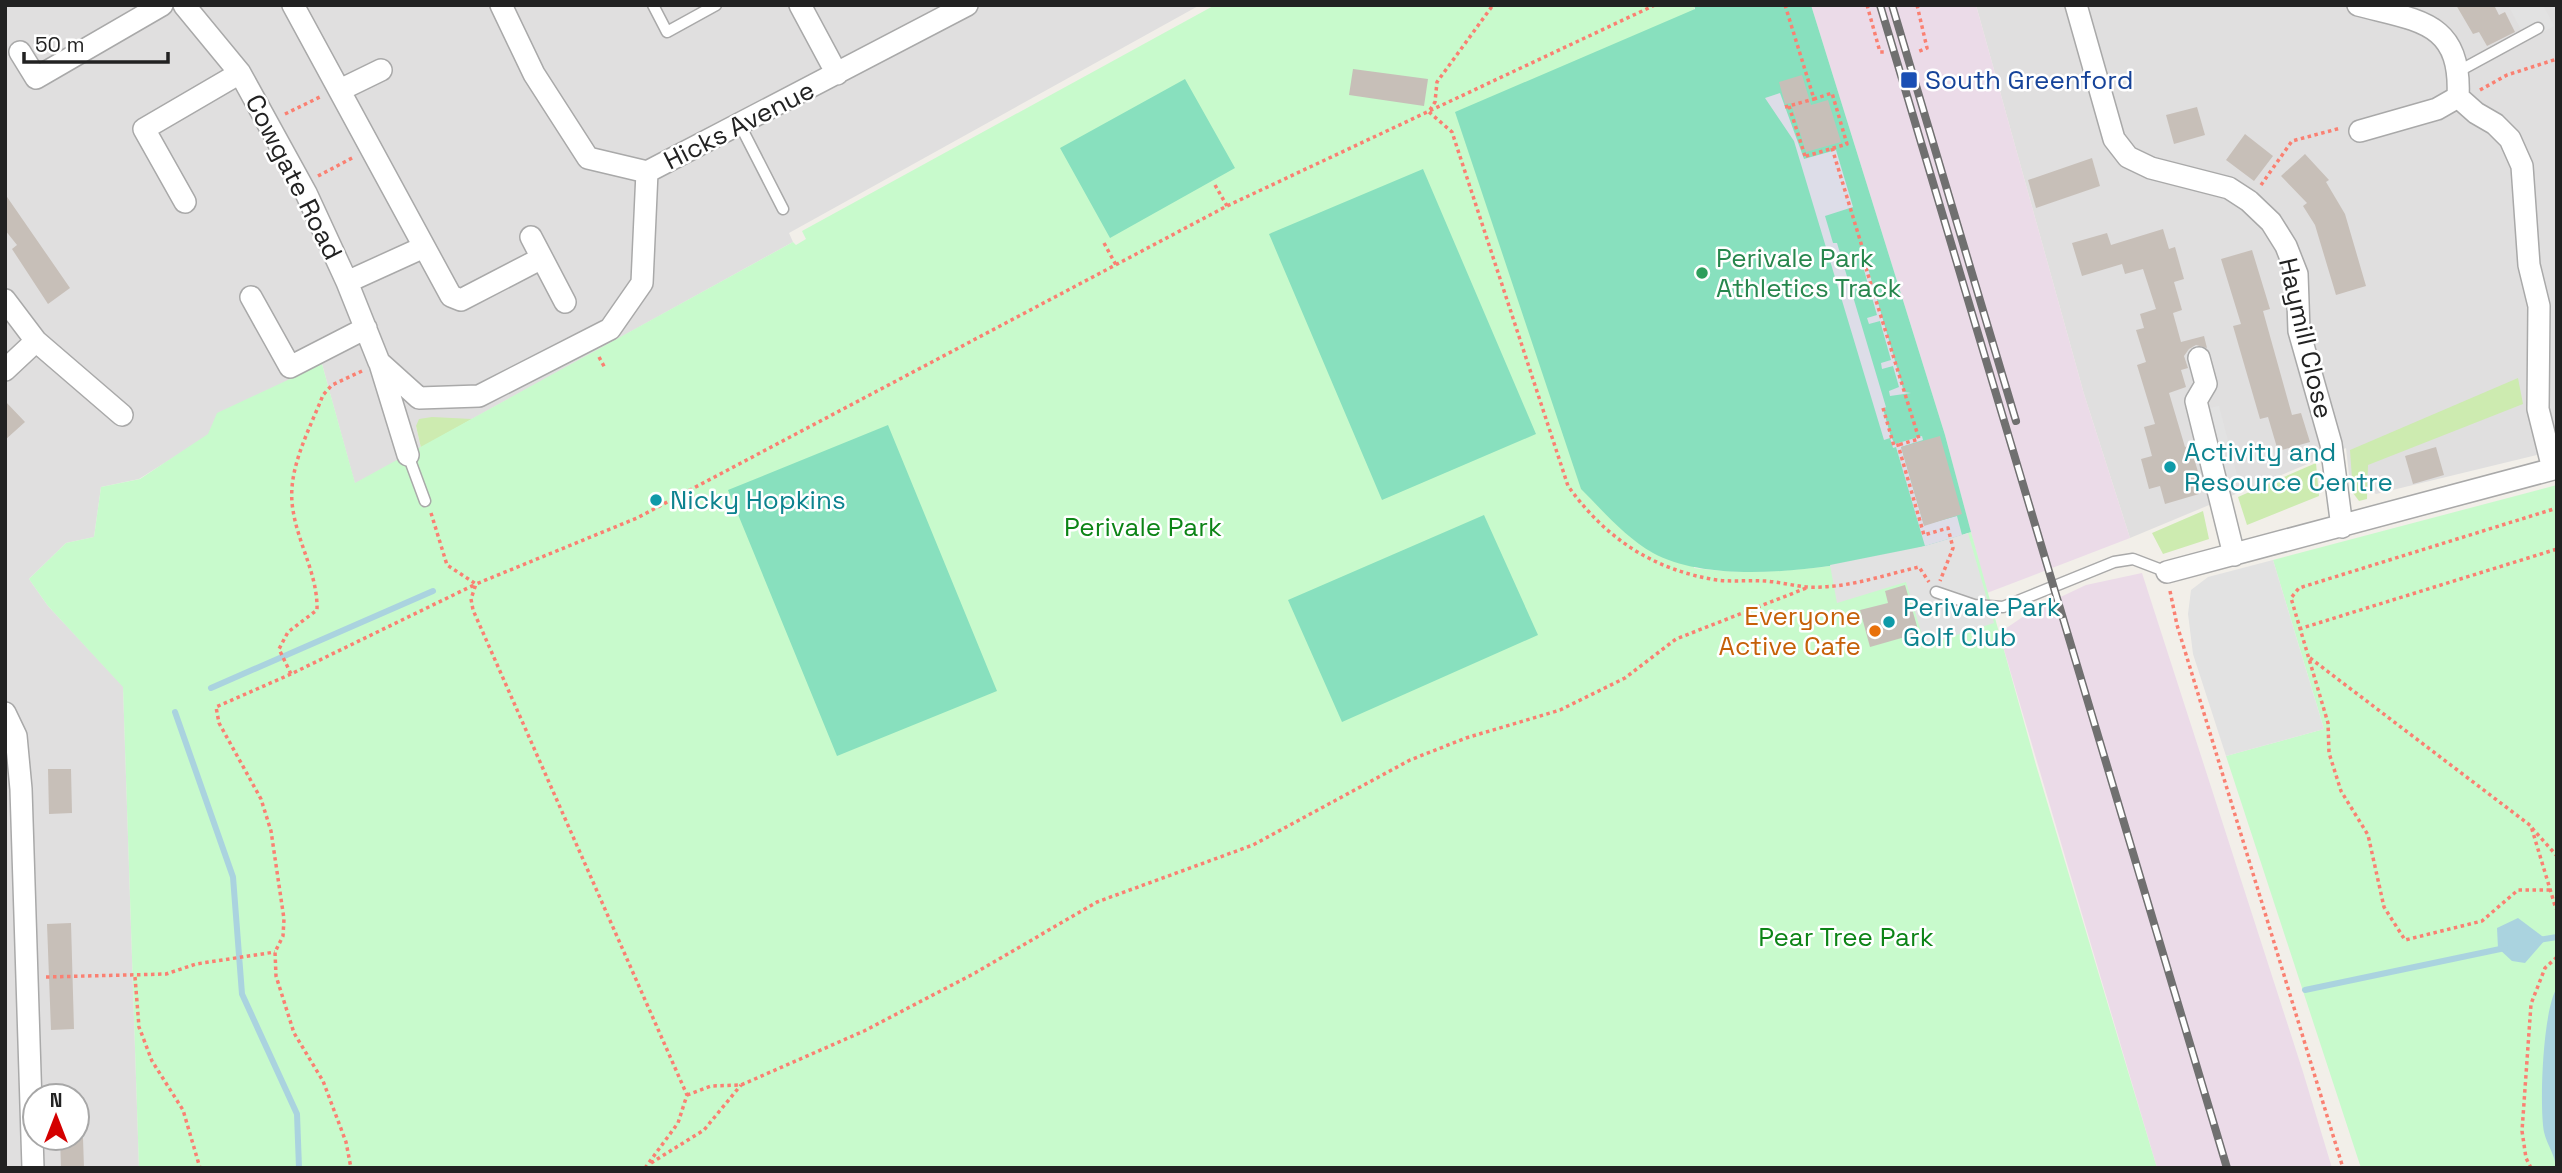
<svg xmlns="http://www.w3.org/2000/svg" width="2562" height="1173" viewBox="0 0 2562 1173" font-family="'Space Grotesk',sans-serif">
	<rect width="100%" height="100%" fill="#f2efe9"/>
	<path fill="#e0dfdf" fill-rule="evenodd" d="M 5,5 L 1200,5 L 789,233 L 793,242 L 472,419 L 416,426 L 421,448 L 355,484 L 322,364 L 139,479 L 101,487 L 94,537 L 66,543 L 29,579 L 48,606 L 123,686 L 139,1168 L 5,1168 ZM 35,1096 L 77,1096 L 77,1138 L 35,1138 Z
		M 1976,5 L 2557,5 L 2557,450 L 2376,494 L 2349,475 L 2346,448 L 2130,538 L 2084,394 Z"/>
	<path fill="#ebdbe8" d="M 1811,5 L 1976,5 L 2084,394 L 2130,538 L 1987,593 L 1945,435 Z
		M 2142,573 L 2303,1072 L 2332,1168 L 2157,1168 L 1999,633 L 2033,610 L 2086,585 Z"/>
	<path fill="#cdebb0" d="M 2518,378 L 2523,404 L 2368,465 L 2367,499 L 2359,501 L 2353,493 L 2350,450 Z
		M 432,417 L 472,419 L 421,448 L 416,426 L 419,419 Z
		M 2316,463 L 2319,496 L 2247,525 L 2238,497 Z
		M 2203,511 L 2209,539 L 2163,554 L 2152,533 Z"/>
	<path fill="#c8facc" d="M 1215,5 L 1694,5 L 1694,568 C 1779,580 1890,561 1971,532 L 2036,765 L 2157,1168 L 139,1168 L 123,687 L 48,606 L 29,579 L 66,543 L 94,537 L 101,487 L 140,479 L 208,434 L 217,413 L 322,364 L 355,483 L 793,242 L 796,245 L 806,239 L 802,231 Z
		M 2557,485 L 2557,1168 L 2361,1168 L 2226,756 L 2324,729 L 2273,560 Z"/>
	<path fill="#88e0be" d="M 1694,5 L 1811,5 L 1945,435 L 1971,532 C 1893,560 1728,594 1653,553 C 1625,537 1603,511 1581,489 L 1455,112 L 1695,9 Z
		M 1185,79 L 1235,168 L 1110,238 L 1060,148 Z
		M 1423,169 L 1536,434 L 1382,500 L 1269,234 Z
		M 888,425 L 997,691 L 837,756 L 728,490 Z
		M 1484,515 L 1538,635 L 1342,722 L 1288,600 Z"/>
	<path fill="#e2e2e2" d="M 2508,5 L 2543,5 L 2554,26 L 2527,41 Z
		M 2219,406 L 2237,475 L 2223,479 L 2205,409 Z
		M 1968,533 L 1994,623 L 1925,645 L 1906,582 L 1837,603 L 1830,565 L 1925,546 Z
		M 2273,560 L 2324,729 L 2226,756 L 2193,654 L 2188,614 L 2191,590 L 2208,577 Z"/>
	<path fill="#dddde8" d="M 1780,93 L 1804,159 L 1836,150 L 1853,207 L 1825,216 L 1833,243 L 1837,243 L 1886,407 L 1883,409 L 1891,437 L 1895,444 L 1922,436 L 1923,440 L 1901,447 L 1924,525 L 1957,516 L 1962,535 L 1925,546 L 1896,447 L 1893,448 L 1890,438 L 1884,440 L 1794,141 L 1765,98 Z
		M 1867,265 L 1904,392 L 1911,393 L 1890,396 L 1889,391 L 1899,387 L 1893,366 L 1882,369 L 1881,363 L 1891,360 L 1880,321 L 1869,324 L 1867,318 L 1877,315 L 1871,294 L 1861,297 L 1859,291 L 1869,288 L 1863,266 Z"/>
	<path fill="#aad3df" d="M 2518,918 L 2546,939 L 2525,963 L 2512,961 L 2498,948 L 2497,928 Z
		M 2557,988 L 2557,1168 L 2556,1168 C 2555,1154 2547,1145 2544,1132 C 2539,1106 2543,1008 2557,988 Z"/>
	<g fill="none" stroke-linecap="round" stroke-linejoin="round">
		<path stroke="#aad3df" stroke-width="6" d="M 211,688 L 433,591
			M 175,712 L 233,877 L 242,994 L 297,1114 L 299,1168
			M 2539,940 L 2557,937
			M 2305,990 L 2505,948"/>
	</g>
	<path fill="#c7bfb8" d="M 2456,5 L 2494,5 L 2499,15 L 2505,12 L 2515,32 L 2487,46 L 2479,32 L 2473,34 Z
		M 1353,69 L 1428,79 L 1424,106 L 1349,95 Z
		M 1802,75 L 1811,105 L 1828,100 L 1841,142 L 1806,152 L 1791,103 L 1785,104 L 1779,82 Z
		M 2197,107 L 2205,135 L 2174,144 L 2166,115 Z
		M 2245,134 L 2273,156 L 2254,181 L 2226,160 Z
		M 2305,154 L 2329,180 L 2326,182 L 2345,214 L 2366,286 L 2336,295 L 2315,225 L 2303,206 L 2307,203 L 2281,176 Z
		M 2092,158 L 2100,186 L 2036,208 L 2028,180 Z
		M 5,194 L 70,288 L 48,304 L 12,249 L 17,245 L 5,230 Z
		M 2163,229 L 2169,249 L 2175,247 L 2184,279 L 2174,282 L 2182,310 L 2173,313 L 2181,342 L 2204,336 L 2207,348 L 2196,345 L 2189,349 L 2184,356 L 2188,368 L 2181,370 L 2186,387 L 2169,393 L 2185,447 L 2190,445 L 2199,475 L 2194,477 L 2199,494 L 2165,504 L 2160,486 L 2149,489 L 2141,459 L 2152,456 L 2144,427 L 2155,424 L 2137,365 L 2146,362 L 2136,330 L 2144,328 L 2140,314 L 2156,309 L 2143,269 L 2125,274 L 2122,264 L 2082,276 L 2072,243 L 2107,233 L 2111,245 Z
		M 2252,250 L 2270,309 L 2263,311 L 2292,415 L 2301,413 L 2310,442 L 2278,451 L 2268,417 L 2260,419 L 2233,326 L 2241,324 L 2221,259 Z
		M 5,401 L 25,422 L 5,440 Z
		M 1940,436 L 1962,514 L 1924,526 L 1901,447 Z
		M 2436,447 L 2444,475 L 2413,484 L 2405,456 Z
		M 1905,585 L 1919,633 L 1870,647 L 1860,610 L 1888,603 L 1885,591 Z
		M 48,769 L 71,769 L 72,813 L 49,814 Z
		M 71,923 L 74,1029 L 51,1030 L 47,924 Z
		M 60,1138 L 83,1138 L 84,1168 L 61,1168 Z"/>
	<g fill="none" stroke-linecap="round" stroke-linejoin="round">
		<g stroke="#a9a9a9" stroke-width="13">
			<path id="lane" d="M 653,5 L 667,32 L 716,5
				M 2459,71 L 2538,28
				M 740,125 L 783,209
				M 408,455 L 425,501
				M 1936,592 L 1974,605 L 2003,607 L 2114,562 L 2133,559 L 2167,572"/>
		</g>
		<g stroke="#a9a9a9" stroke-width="24">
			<path id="street" d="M 184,5 L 240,73 L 306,193 L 347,282 L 379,362 L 419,398 L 479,396 L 610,329 L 642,283 L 647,172
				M 293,5 L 451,296 L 461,300 L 542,258
				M 501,5 L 534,74 L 588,158 L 647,172 L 967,5
				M 800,5 L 837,74
				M 2076,5 L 2114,139 L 2128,157 L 2151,168 L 2229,188 L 2249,201 L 2271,222 L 2286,246 L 2297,274 L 2299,331 L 2331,444 L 2342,527
				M 2358,5 C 2418,21 2462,21 2458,97 L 2476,113 L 2495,124 L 2510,139 L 2522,166 L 2529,265 L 2539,306 L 2538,409 L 2553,469
				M 20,52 L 36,78 L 162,5
				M 340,90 L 381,70
				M 2360,131 L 2437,109 L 2458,97
				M 185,202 L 144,129 L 240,73
				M 531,237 L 565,302
				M 347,282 L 424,247
				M 251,297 L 290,367 L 366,328
				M 5,300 L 36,341 L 122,415
				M 2199,358 L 2206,384 L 2196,401 L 2234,555
				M 380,364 L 408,455
				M 5,370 L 36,341
				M 2167,572 L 2557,468
				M 5,713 L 16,736 L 21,789 L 33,1168"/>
		</g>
		<path stroke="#fa8072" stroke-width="3.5" stroke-dasharray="3.5 3.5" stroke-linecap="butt" d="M 1785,5 L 1814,99 L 1832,93 L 1847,144 L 1803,157
			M 1867,5 L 1880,52 L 1884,52
			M 1917,5 L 1927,48 L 1917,52
			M 2480,90 L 2507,75 L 2557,59
			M 1789,106 L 1805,156
			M 1785,107 L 1814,99
			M 1430,110 L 1435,102 L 1437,82 L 1493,5
			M 1429,112 L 1452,132 L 1568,486 C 1605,538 1653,570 1717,580 C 1733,582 1749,580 1765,581 C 1780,582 1794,586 1808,587 C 1845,589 1884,575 1919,567 L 1929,582
			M 285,114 L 322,96
			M 1832,148 L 1867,263 L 1865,265 L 1919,439 L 1898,445
			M 318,176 L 354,157
			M 1215,185 L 1227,206
			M 2261,185 L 2292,141 L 2341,128
			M 1104,243 L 1116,265
			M 599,357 L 605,368
			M 362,371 L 332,385 L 323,395 C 309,431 286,471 293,510 C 298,544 318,575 317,610 L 288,632 L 279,649 L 291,674 L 476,584
			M 1883,408 L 1894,446 L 1898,445 L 1924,535 L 1948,528 L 1953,548 L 1940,581
			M 431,513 L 447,565 L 476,584
			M 2170,591 L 2177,625 L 2343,1168
			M 2299,629 L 2557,549
			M 2310,658 L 2531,826 L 2556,909
			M 291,674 L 216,707 L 219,723 L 261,799 L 271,831 L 284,919 L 283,936 L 275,952 L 276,976 L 294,1033 L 323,1081 L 346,1142 L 351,1168
			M 2532,828 L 2557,856
			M 2550,890 L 2518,890 L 2482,921 L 2405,940 L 2384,907 L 2368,835 L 2341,791 L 2329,753 L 2328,723 L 2291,598 L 2299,588 L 2557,508
			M 46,977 L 166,974 L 196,964 L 275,952
			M 135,977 L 139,1027 L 152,1061 L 183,1110 L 200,1168
			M 687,1095 L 711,1086 L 741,1085 L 864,1031 L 975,973 L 1097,902 L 1253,845 L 1410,760 L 1466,738 L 1560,710 L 1625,678 L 1676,639 L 1809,587
			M 651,1163 L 704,1130 L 741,1085
			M 645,1168 L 678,1123 L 687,1095 L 473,610 L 471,599 L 476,584 L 637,518 L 1227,206 L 1655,5
			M 2531,1168 L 2526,1158 L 2522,1131 L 2531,1004 L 2545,968 L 2557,957"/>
		<use href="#lane" stroke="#fff" stroke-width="10"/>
		<use href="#street" stroke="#fff" stroke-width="21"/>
		<g stroke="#707070" stroke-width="8">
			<path id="rail" d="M 1880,5 L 2227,1168
				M 1892,5 L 2016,421"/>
		</g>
		<use href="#rail" stroke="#fff" stroke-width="5" stroke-dasharray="16" stroke-linecap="butt"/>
	</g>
	<rect fill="#1a4fb4" stroke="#fff" stroke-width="2.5" x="1900" y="71" width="18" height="18" rx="3.5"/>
	<circle fill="#2e9e5b" stroke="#fff" stroke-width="2.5" cx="1702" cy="273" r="7"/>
	<g fill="#0f9aa8" stroke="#fff" stroke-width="2.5">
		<circle cx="2170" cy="467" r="7"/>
		<circle cx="656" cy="500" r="7"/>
		<circle cx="1889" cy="622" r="7"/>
	</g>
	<circle fill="#e8710a" stroke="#fff" stroke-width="2.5" cx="1875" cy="631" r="7"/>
	<g text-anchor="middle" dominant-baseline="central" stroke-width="5" stroke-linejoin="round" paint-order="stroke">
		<g font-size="26" fill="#164399" stroke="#fff" text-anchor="start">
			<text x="1925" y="80">South Greenford</text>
		</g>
		<g font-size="26" fill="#222" stroke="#fff">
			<text transform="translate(739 125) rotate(-27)">Hicks Avenue</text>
			<text transform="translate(294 177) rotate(63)">Cowgate Road</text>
			<text transform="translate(2306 338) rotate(77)">Haymill Close</text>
		</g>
		<g font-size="26" fill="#27864d" stroke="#fff" text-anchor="start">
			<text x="1716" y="258">Perivale Park<tspan x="1716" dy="30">Athletics Track</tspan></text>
		</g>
		<g font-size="26" fill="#0d838f" stroke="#fff" text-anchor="start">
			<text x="2184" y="452">Activity and<tspan x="2184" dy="30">Resource Centre</tspan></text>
			<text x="670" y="500">Nicky Hopkins</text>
			<text x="1903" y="607">Perivale Park<tspan x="1903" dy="30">Golf Club</tspan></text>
		</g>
		<g font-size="26" fill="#0c8416" stroke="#fff">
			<text x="1143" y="527">Perivale Park</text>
			<text x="1846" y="937">Pear Tree Park</text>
		</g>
		<g font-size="26" fill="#c56008" stroke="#fff" text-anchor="end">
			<text x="1861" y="616">Everyone<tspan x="1861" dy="30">Active Cafe</tspan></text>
		</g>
	</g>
	<rect width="2562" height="1173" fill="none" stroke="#222222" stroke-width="14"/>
	<g transform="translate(56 1117)"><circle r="33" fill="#ffffff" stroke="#a7a7a7" stroke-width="2"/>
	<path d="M0-5L12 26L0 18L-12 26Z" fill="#d40000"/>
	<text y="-10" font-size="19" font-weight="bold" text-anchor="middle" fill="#222222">N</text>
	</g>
	<path d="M24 52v10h144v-10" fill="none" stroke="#222222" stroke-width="3.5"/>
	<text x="35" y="52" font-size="21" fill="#222222" stroke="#ffffff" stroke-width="5" paint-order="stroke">50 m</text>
</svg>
